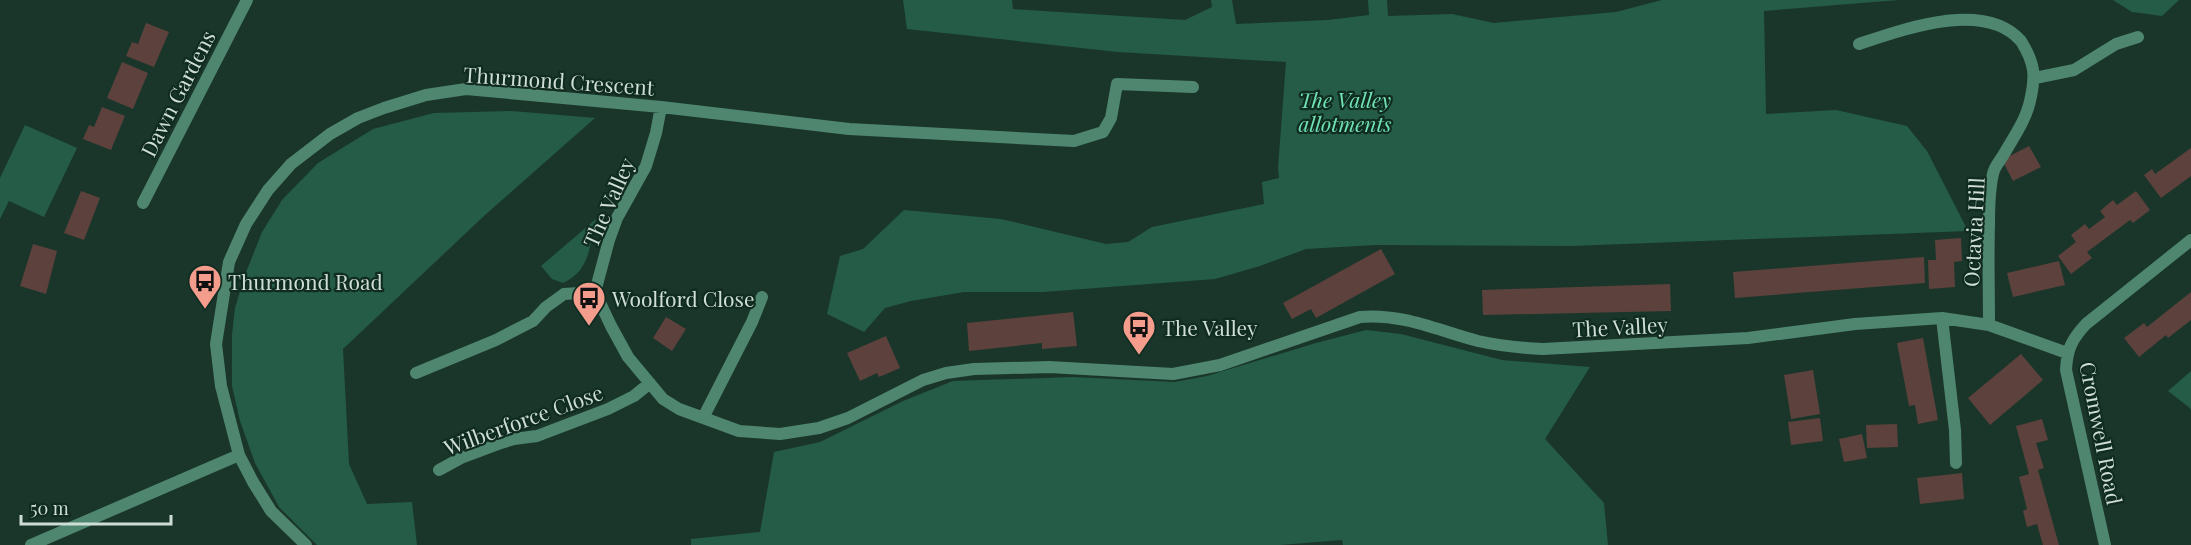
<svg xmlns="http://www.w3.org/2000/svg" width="2191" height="545" viewBox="0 0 2191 545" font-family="'Playfair Display',serif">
	<rect width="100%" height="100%" fill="#1a362a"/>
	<path fill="#245c47" d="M 903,0 L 1012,0 L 1013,9 L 1185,20 L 1212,7 L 1211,0 L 1232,0 L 1236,24 L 1328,20 L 1369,15 L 1368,0 L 1387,0 L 1388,16 L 1452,14 L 1494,23 L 1616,12 L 1662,0 L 1899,0 L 1764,11 L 1766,114 L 1836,110 L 1907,126 L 1927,151 L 1968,231 L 1572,246 L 1375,245 L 1306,249 L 1260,266 L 1215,279 L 1043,292 L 964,292 L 911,301 L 885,308 L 864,332 L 827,314 L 840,256 L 863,249 L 904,210 L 1001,219 L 1106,244 L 1128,242 L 1152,227 L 1264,204 L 1262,182 L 1279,178 L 1278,168 L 1286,62 L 1118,52 L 907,29 Z
		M 2113,0 L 2179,0 L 2162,16 L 2132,12 Z
		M 512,111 L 595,118 L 485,215 L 343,349 L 349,464 L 367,504 L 412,502 L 417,545 L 317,545 L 279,507 L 255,463 L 240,421 L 232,386 L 232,335 L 235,308 L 245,275 L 262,232 L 282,200 L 318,163 L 373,129 L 434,113 Z
		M 25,125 L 77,148 L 44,217 L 9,201 L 0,219 L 0,178 Z
		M 596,219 C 589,246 591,270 563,283 L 552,279 L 541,266 Z
		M 1366,330 L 1401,334 L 1502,360 L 1590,367 L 1545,439 L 1604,503 L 1608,545 L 1343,545 L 1342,540 L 1280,545 L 691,545 L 691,539 L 760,532 L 774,452 L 820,442 L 903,401 L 953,381 L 1073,377 L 1175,382 L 1207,376 L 1316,343 Z
		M 2191,371 L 2191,411 L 2190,408 L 2168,391 Z"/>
	<path fill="#5d413c" d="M 146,23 L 169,32 L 154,67 L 126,56 L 132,42 L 138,44 Z
		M 122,62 L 148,73 L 133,109 L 107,98 Z
		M 102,107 L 125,116 L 111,150 L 83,139 L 89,125 L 94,127 Z
		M 2029,146 L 2041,167 L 2013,181 L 2002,160 Z
		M 2191,148 L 2191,176 L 2161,198 L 2144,175 L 2152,169 L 2155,174 Z
		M 81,191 L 100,198 L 84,240 L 64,233 Z
		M 2136,191 L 2150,210 L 2133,223 L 2130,220 L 2087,252 L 2092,258 L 2071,274 L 2058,256 L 2076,242 L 2071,235 L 2085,224 L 2089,229 L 2105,217 L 2100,211 L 2113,200 L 2117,205 Z
		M 1961,238 L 1962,261 L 1954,262 L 1955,287 L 1929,289 L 1928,260 L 1936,260 L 1935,240 Z
		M 33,244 L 57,251 L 46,294 L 20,286 Z
		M 1381,249 L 1395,274 L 1316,318 L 1311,309 L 1292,319 L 1283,303 Z
		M 1924,257 L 1925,283 L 1735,298 L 1733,272 Z
		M 2059,261 L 2065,285 L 2013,297 L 2007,273 Z
		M 1670,284 L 1671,311 L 1483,315 L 1482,290 Z
		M 2191,292 L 2191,320 L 2168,338 L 2166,335 L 2139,357 L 2124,338 L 2144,323 L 2147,327 Z
		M 1073,312 L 1077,346 L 1042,349 L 1042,343 L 969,351 L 967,323 Z
		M 666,317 L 686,329 L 672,351 L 653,338 Z
		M 886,336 L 900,368 L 879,377 L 877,373 L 860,381 L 847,353 Z
		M 1923,338 L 1938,420 L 1918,424 L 1915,405 L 1909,406 L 1897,343 Z
		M 2021,354 L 2043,380 L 1990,425 L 1968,398 Z
		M 1813,370 L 1820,414 L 1791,419 L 1784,375 Z
		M 1820,418 L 1823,441 L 1791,445 L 1788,422 Z
		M 2042,419 L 2048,440 L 2036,443 L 2044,468 L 2038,470 L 2059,545 L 2043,545 L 2037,524 L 2027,527 L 2023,511 L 2027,509 L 2019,477 L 2029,474 L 2016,426 Z
		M 1897,424 L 1898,447 L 1867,448 L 1866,425 Z
		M 1862,434 L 1867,458 L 1844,462 L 1839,439 Z
		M 1962,473 L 1964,499 L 1920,504 L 1917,478 Z"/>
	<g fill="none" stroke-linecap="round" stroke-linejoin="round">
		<path stroke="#4f866f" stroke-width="12" d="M 1859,44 C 1907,28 1985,0 2021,41 C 2035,64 2036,75 2030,101 C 2026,120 2013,138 2004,154 C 2000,161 1994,167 1993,174 C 1989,190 1989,208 1989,224 C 1988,258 1989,291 1989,325
			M 2035,78 L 2074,70 L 2116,44 L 2138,37
			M 661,107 L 656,133 L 646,166 L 617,218 L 609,240 L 595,292 L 611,326 L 628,357 L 663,399 L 679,409 L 739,431 L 780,434 L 819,428 L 848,418 L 923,380 L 946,373 L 974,369 L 1049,367 L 1173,374 L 1220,365 L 1360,317 C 1402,313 1439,331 1478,341 C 1500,346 1521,348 1543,349 L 1748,338 L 1855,324 L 1942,318 L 1989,325 L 2067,353
			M 143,203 L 247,0
			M 1942,318 L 1955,430 L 1956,463
			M 416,373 L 496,340 L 533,321 L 546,307 L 564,294 L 595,292
			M 703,418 L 752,322 L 762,297
			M 439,470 L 461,458 L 501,443 L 514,439 L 537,436 L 608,409 L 634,396 L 650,383
			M 31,545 L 239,455
			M 306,545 L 271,511 L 253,482 L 239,455 L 221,386 L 216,344 L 229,262 L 246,224 L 268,190 L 291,164 L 330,134 L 358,118 L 384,108 L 426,95 L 466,89 L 661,107 L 849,129 L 1074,141 L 1103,132 L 1111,118 L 1117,84 L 1193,87
			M 2105,545 L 2066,370 C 2067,349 2072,339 2086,324 L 2191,240"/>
	</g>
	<defs>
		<g id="bus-pin" transform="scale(1.725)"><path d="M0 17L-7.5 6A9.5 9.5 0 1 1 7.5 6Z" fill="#f49d8c" stroke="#102c21"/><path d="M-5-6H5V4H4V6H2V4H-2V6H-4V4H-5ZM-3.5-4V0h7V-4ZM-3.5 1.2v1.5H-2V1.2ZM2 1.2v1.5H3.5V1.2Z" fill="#111"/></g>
	</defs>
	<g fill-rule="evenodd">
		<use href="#bus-pin" x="205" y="281"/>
		<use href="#bus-pin" x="589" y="298"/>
		<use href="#bus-pin" x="1139" y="327"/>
	</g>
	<g text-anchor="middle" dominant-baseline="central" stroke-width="4.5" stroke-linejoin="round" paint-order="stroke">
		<g font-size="21" fill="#ceded7" stroke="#102c21">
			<text transform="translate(559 80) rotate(4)">Thurmond Crescent</text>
			<text transform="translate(177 93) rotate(-63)">Dawn Gardens</text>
			<text transform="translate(608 202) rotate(-66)">The Valley</text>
			<text transform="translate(1973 232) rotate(-87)">Octavia Hill</text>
			<text transform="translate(1620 326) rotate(-3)">The Valley</text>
			<text transform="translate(523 419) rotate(-20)">Wilberforce Close</text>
			<text transform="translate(2102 433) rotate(79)">Cromwell Road</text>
		</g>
		<g font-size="21" font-style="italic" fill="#70e3b5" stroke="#102c21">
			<text x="1345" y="99">The Valley<tspan x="1345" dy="24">allotments</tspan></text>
		</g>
		<g font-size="21" fill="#ceded7" stroke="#102c21" text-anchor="start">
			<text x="228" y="281">Thurmond Road</text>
			<text x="612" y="298">Woolford Close</text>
			<text x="1162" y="327">The Valley</text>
		</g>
	</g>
	<path d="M21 515v9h150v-9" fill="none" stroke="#ceded7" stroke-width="3"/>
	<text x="30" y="515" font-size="18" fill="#ceded7" stroke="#102c21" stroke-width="4.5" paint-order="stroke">50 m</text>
</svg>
